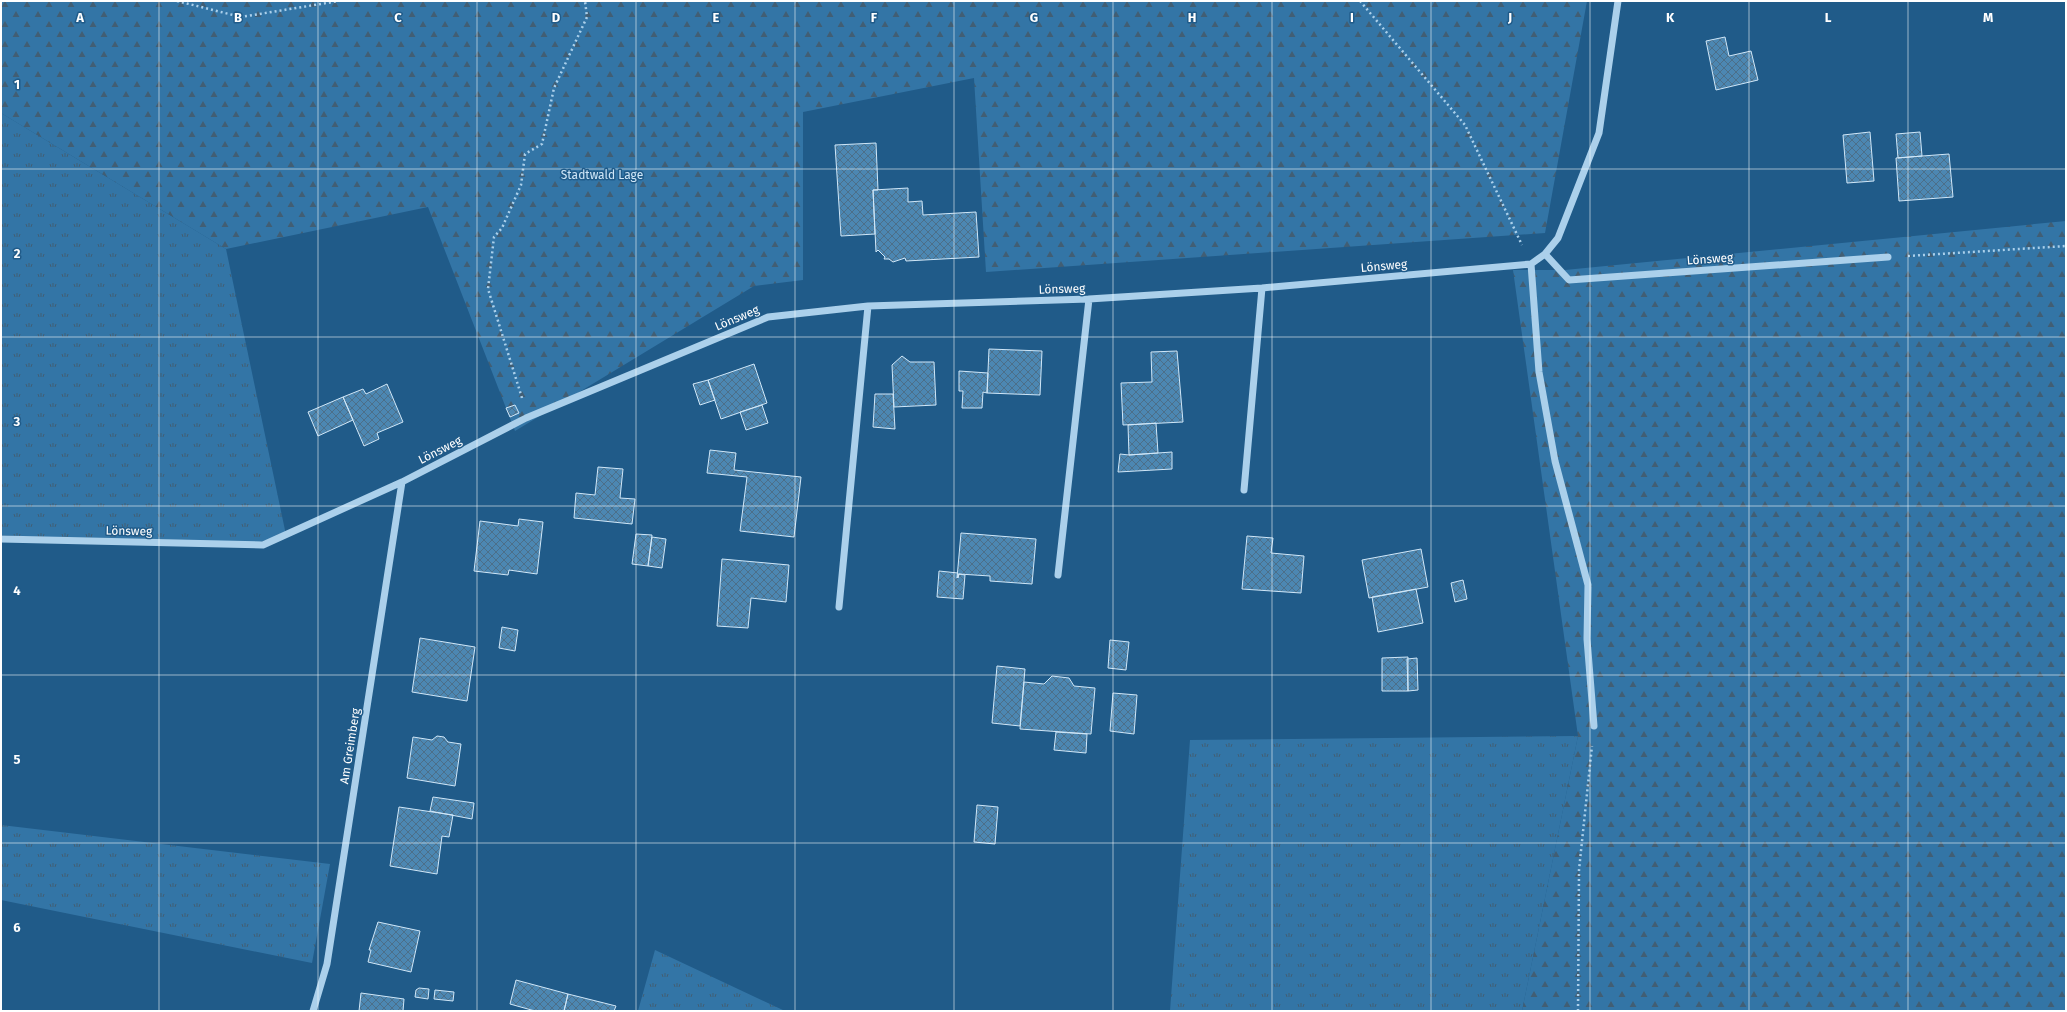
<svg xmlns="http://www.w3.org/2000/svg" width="2067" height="1012" viewBox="0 0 2067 1012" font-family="'Fira Sans',sans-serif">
	<defs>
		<pattern id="grass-tufts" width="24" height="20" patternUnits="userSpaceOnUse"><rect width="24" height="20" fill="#3375a6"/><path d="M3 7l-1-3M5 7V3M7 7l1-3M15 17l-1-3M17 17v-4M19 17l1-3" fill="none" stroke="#415e74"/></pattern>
		<pattern id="forest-firs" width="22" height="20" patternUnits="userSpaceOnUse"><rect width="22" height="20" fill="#3375a6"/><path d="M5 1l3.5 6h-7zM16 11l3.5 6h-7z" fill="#415e74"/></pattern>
		<pattern id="building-cross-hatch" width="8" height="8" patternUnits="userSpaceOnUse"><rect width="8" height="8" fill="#4c87b2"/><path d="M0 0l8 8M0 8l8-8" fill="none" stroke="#4c6f89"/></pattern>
	</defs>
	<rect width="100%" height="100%" fill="#205b89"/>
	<path fill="url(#grass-tufts)" d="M 1,113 L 226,249 L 286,535 L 240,547 L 1,535 Z
		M 1578,736 L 1522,1011 L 1170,1011 L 1190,740 Z
		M 1,825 L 330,864 L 312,963 L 1,900 Z
		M 655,950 L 785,1011 L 638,1011 Z"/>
	<path fill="url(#forest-firs)" d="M 1,1 L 1587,1 L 1545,233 L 986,272 L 974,78 L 803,112 L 803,280 L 754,286 L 515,431 L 428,207 L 226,249 L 1,113 Z
		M 2066,221 L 2066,1011 L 1522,1011 L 1578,736 L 1513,270 L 1565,270 Z"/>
	<path fill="url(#building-cross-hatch)" stroke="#d0e7f8" d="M 1725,37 L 1729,56 L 1751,51 L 1758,80 L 1716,90 L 1706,41 Z
		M 1870,132 L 1874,181 L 1847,183 L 1843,135 Z
		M 1920,132 L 1922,156 L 1898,158 L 1896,134 Z
		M 876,143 L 878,190 L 873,190 L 875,234 L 841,236 L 835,145 Z
		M 1949,154 L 1953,197 L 1899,201 L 1896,158 Z
		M 908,188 L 908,202 L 922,201 L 923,215 L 976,212 L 979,257 L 906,261 L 905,258 L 893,262 L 889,259 L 884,259 L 885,257 L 878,250 L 876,252 L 873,190 Z
		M 989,349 L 1042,351 L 1040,395 L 987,393 Z
		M 1177,351 L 1183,422 L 1123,425 L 1121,383 L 1152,382 L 1151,352 Z
		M 902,356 L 910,362 L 934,362 L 936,405 L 894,407 L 892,365 Z
		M 754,364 L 767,403 L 721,419 L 708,380 Z
		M 959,371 L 988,373 L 987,393 L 983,392 L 982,408 L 962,408 L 963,391 L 959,391 Z
		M 708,380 L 715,400 L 700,405 L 693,384 Z
		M 387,384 L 403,422 L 377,433 L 379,439 L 364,446 L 343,397 L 363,389 L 366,394 Z
		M 875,394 L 893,394 L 895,429 L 873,427 Z
		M 343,397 L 353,420 L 318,436 L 308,412 Z
		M 515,405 L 519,413 L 510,417 L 506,408 Z
		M 762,405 L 768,423 L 746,430 L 740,412 Z
		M 1156,423 L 1158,453 L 1129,455 L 1128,425 Z
		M 710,450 L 736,453 L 734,470 L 801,477 L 794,537 L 740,531 L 747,477 L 707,473 Z
		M 1172,452 L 1172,469 L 1118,472 L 1120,454 L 1129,455 Z
		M 598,467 L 623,469 L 620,498 L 635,499 L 632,524 L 574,518 L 576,493 L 595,495 Z
		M 519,519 L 543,522 L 537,574 L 509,570 L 508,575 L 474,571 L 480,521 L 518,526 Z
		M 961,533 L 1036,539 L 1032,584 L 990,581 L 990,576 L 959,574 L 957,578 Z
		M 636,534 L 652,535 L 648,566 L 632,564 Z
		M 1247,536 L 1273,538 L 1271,553 L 1304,556 L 1301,593 L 1242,589 Z
		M 652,537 L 666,539 L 662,568 L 648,566 Z
		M 1421,549 L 1428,587 L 1369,598 L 1362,560 Z
		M 722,559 L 789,565 L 786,602 L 751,598 L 748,628 L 717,626 Z
		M 939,571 L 958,573 L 958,578 L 959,574 L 965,575 L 963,599 L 937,597 Z
		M 1463,580 L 1467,599 L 1455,602 L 1451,583 Z
		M 1416,589 L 1423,623 L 1378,632 L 1372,597 Z
		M 502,627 L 518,630 L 515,651 L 499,648 Z
		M 420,638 L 475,647 L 467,701 L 412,692 Z
		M 1110,640 L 1129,642 L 1126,670 L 1108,668 Z
		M 1408,657 L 1408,691 L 1382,691 L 1382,658 Z
		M 1417,658 L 1418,690 L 1408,691 L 1407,659 Z
		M 997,666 L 1025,669 L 1020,726 L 992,723 Z
		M 1052,676 L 1069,678 L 1074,686 L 1095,688 L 1091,734 L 1020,729 L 1024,682 L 1044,684 Z
		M 1113,693 L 1137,695 L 1134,734 L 1110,731 Z
		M 1056,732 L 1087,734 L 1086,753 L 1054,750 Z
		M 437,736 L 444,737 L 448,742 L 461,744 L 455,786 L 407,778 L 413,737 L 432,740 Z
		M 433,797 L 474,803 L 472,819 L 430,811 Z
		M 977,805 L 998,807 L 995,844 L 974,842 Z
		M 399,807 L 453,815 L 449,837 L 442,836 L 437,874 L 390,866 Z
		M 378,922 L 420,931 L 411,972 L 368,962 L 371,950 L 369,950 Z
		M 516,980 L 568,994 L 564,1011 L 535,1011 L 510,1004 Z
		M 419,988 L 429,989 L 428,999 L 415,997 L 416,990 Z
		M 435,990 L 454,992 L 453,1001 L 434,999 Z
		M 361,993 L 404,999 L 403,1011 L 359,1011 Z
		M 568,994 L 616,1006 L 614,1011 L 564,1011 Z"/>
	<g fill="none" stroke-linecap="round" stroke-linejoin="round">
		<path stroke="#abd0eb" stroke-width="2.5" stroke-dasharray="2 3" stroke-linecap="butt" d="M 177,1 L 241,17 L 339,1
			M 1360,1 L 1465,125 L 1522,245
			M 1908,256 L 2066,246
			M 522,398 L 488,289 L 494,237 L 502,228 L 521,185 L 525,154 L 542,144 L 554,88 L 587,17 L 585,1
			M 1578,1011 L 1579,870 L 1592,746"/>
		<path stroke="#abd0eb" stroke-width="7" d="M 1545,254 L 1569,280 L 1888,257
			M 1531,264 L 1539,372 L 1555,461 L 1588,585 L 1587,639 L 1594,726
			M 1244,490 L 1262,288
			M 1,539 L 263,545 L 402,482 L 526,418 L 768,317 L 868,306 L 1089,299 L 1262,288 L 1531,264 L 1545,254 L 1558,238 L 1599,133 L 1618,1
			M 1058,575 L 1089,299
			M 839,607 L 868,306
			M 313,1011 L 327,964 L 402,482"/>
	</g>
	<path fill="none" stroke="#fff" stroke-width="1" stroke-opacity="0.55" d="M 159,1 L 159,1011M 318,1 L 318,1011M 477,1 L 477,1011M 636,1 L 636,1011M 795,1 L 795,1011M 954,1 L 954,1011M 1113,1 L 1113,1011M 1272,1 L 1272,1011M 1431,1 L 1431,1011M 1590,1 L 1590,1011M 1749,1 L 1749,1011M 1908,1 L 1908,1011M 1,169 L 2066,169M 1,337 L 2066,337M 1,506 L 2066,506M 1,675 L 2066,675M 1,843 L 2066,843"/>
	<g text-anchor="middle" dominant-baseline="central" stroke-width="3" stroke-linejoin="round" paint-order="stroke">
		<g font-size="12" fill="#d0e7f8" stroke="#205b89">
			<text x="602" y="175">Stadtwald Lage</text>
		</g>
		<g font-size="12" fill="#fff" stroke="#205b89">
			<text transform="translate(1710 259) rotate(-4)">Lönsweg</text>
			<text transform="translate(1384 266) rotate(-5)">Lönsweg</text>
			<text transform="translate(1062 289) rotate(-2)">Lönsweg</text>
			<text transform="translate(737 318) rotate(-23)">Lönsweg</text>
			<text transform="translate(440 450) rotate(-27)">Lönsweg</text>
			<text transform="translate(129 531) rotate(1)">Lönsweg</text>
			<text transform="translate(350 746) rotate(-81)">Am Greimberg</text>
		</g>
	</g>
	<g font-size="13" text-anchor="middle" font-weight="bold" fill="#fff" stroke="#205b89" stroke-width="3" stroke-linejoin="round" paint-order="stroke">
		<text x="80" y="22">A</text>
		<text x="238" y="22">B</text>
		<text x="398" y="22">C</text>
		<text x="556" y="22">D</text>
		<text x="716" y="22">E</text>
		<text x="874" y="22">F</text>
		<text x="1034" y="22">G</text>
		<text x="1192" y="22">H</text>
		<text x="1352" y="22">I</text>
		<text x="1510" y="22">J</text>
		<text x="1670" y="22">K</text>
		<text x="1828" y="22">L</text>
		<text x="1988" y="22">M</text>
		<text x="17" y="89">1</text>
		<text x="17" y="258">2</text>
		<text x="17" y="426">3</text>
		<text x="17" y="595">4</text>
		<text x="17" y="764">5</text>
		<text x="17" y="932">6</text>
	</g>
	<rect width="2067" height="1012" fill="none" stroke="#ffffff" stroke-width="4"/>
</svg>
